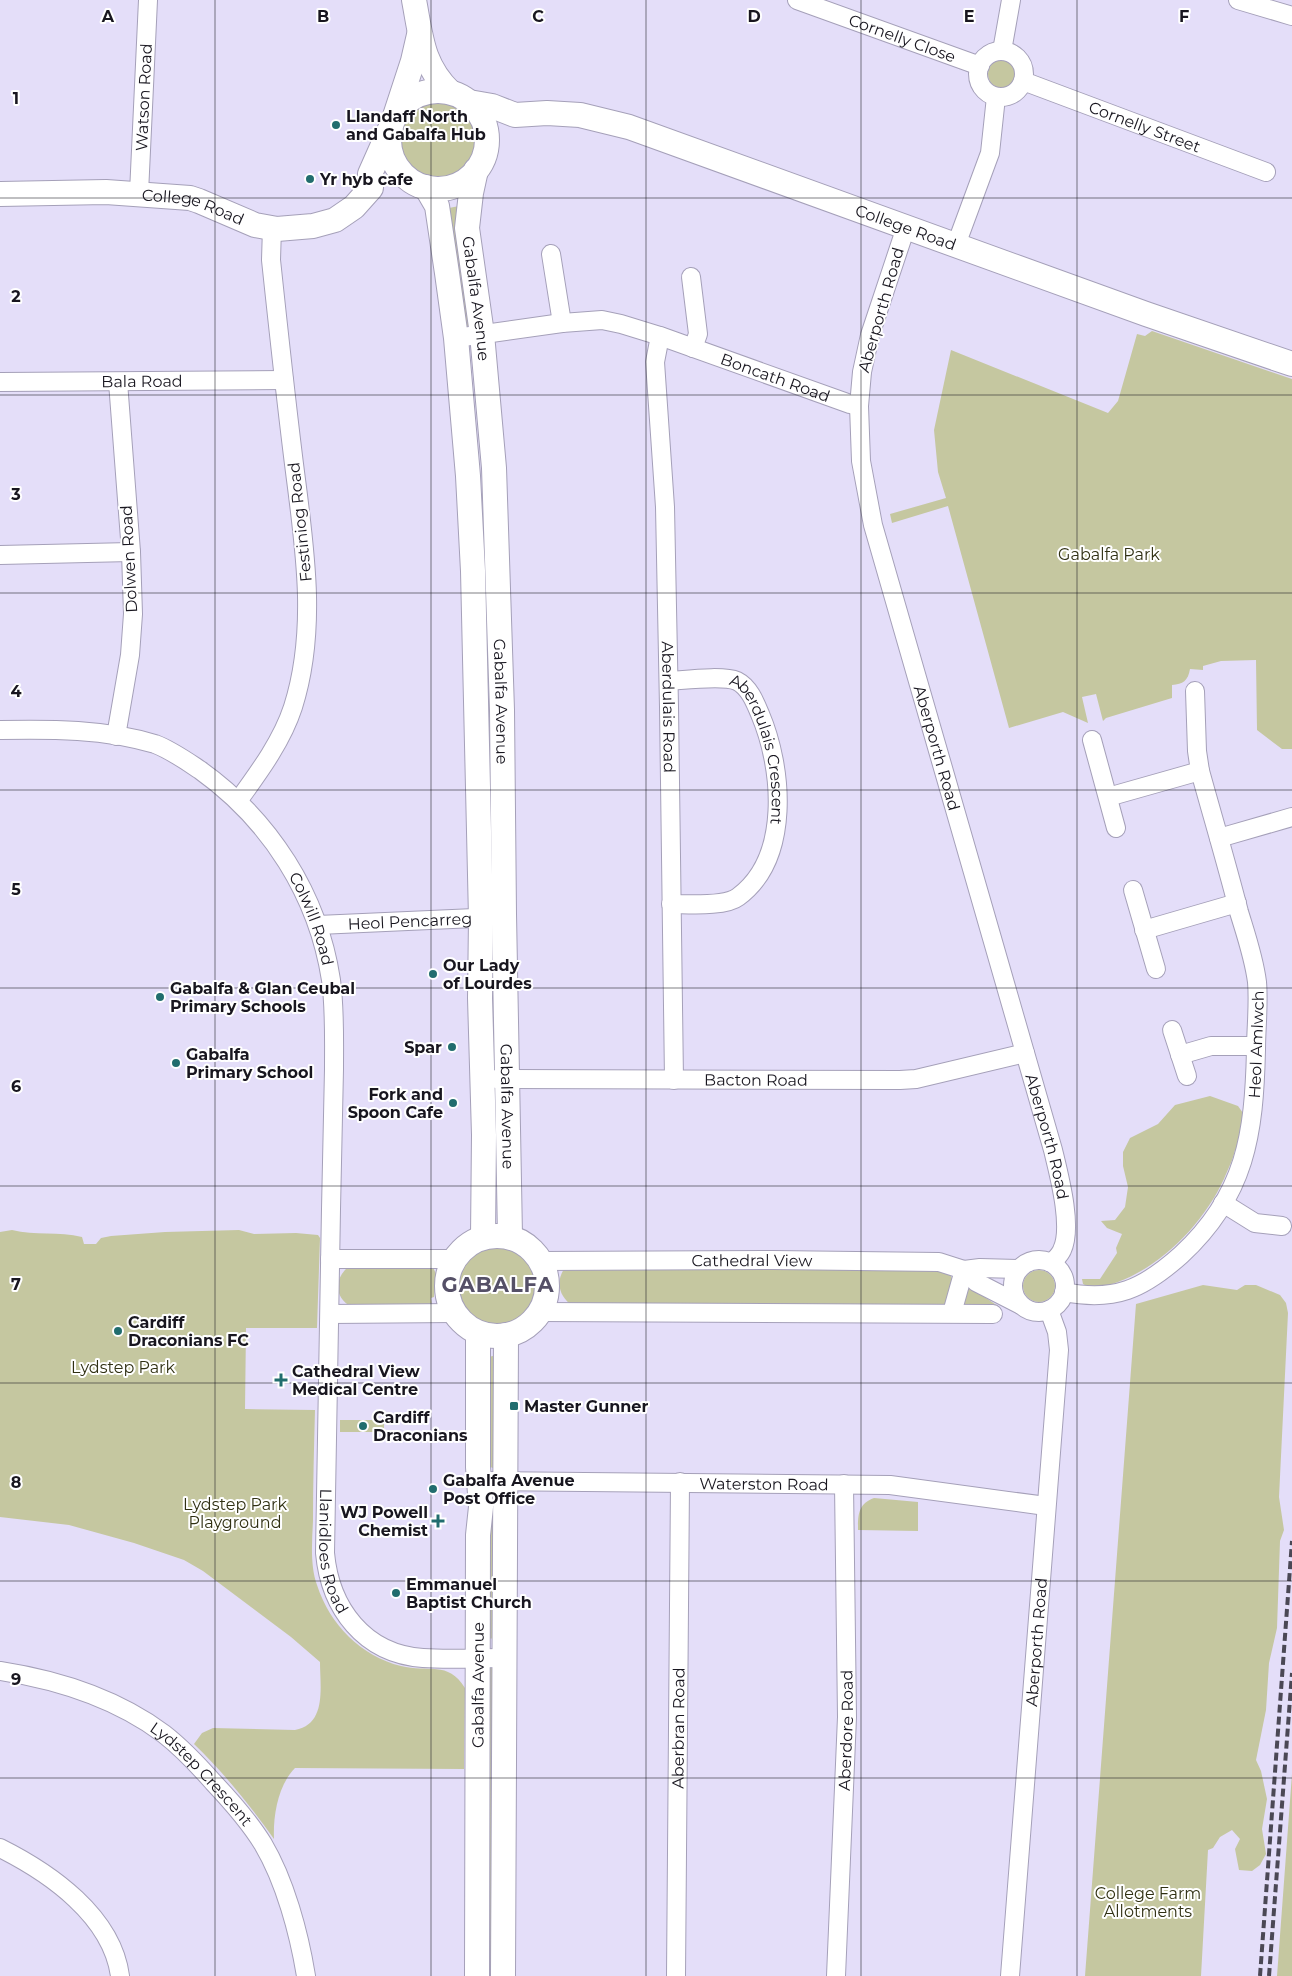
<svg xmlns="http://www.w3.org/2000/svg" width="1292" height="1976" viewBox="0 0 1292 1976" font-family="Montserrat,sans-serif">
	<rect width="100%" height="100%" fill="#e4def9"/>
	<path fill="#c5c7a0" d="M988 74a14 14 0 1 1 28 0a14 14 0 1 1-28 0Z
		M397 138a40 40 0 1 1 80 0a40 40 0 1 1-80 0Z
		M 464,205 L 469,326 L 464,326 L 444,209 Z
		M 1152,331 L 1292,379 L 1292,749 L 1282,749 L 1257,730 L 1256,660 L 1221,661 L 1203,666 L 1203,670 L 1190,669 C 1188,681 1183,684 1172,685 L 1172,698 L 1106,718 L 1103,721 L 1096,694 L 1082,697 L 1088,723 L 1063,712 L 1009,728 L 948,506 L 892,523 L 890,514 L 946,498 L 938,472 L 934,430 L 951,350 L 1108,413 L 1118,401 L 1137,334 L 1145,336 Z
		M 1210,1096 L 1238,1106 L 1257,1133 L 1256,1143 L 1235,1150 C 1233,1160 1228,1169 1224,1179 C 1200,1230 1150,1279 1093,1289 L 1083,1284 L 1082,1279 L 1100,1279 L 1117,1253 L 1116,1248 L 1122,1234 L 1107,1228 L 1101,1221 L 1115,1220 L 1125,1207 L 1128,1187 L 1123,1166 L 1123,1152 L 1130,1138 L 1158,1124 L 1175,1105 Z
		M 12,1230 C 35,1236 59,1231 82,1237 L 84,1244 L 96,1244 L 101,1238 L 111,1236 L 165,1232 L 239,1230 L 254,1234 L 296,1233 L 318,1235 L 320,1238 L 317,1328 L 246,1328 L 245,1409 L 315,1410 C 314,1447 313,1484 313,1521 C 312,1542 310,1565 317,1585 C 330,1625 361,1656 401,1666 C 428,1673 448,1660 465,1688 L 464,1769 L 295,1768 C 278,1785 273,1816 274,1839 C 249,1804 224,1773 194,1744 L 202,1733 L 213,1728 L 295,1730 C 327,1724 320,1687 320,1662 L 291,1637 L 203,1571 L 184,1560 L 134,1543 L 69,1525 L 0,1517 L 0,1232 Z
		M454 1286a43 43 0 1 1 86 0a43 43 0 1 1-86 0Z
		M 348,1267 L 433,1267 L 436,1274 L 434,1297 L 431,1298 L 432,1305 L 352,1307 C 334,1298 334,1279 348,1267 Z
		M 932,1268 L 950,1274 L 953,1281 L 946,1305 L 573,1306 C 560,1298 555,1283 564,1269 Z
		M1023 1286a16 16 0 1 1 32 0a16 16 0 1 1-32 0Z
		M 1203,1285 L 1237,1290 L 1245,1285 L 1256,1285 L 1280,1295 L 1286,1303 L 1288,1313 L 1279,1497 L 1284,1530 L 1280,1541 L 1277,1628 L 1269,1663 L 1266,1710 L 1256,1760 L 1261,1771 L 1267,1799 L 1262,1829 L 1266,1854 L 1260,1865 L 1252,1871 L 1239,1870 L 1235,1849 L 1240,1839 L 1232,1830 L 1220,1837 L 1213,1848 L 1208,1850 L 1201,1976 L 1085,1976 L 1136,1304 Z
		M 972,1286 L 977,1292 L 998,1306 L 969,1307 L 964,1303 L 965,1290 Z
		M 493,1356 L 495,1357 L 496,1467 L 493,1468 L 487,1466 L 488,1357 Z
		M 340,1420 L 384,1420 L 384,1432 L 340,1432 Z
		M 874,1498 L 918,1502 L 918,1531 L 858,1530 C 858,1515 858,1504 874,1498 Z
		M 485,1511 L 499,1511 L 498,1639 L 484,1638 Z
		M 489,1668 L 493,1668 L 496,1976 L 483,1976 Z
		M 1292,1774 L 1292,1976 L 1277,1976 Z"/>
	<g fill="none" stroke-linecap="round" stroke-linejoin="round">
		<g stroke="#a5a0b9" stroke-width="20">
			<g id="street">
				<path id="s1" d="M 797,0 L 980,66"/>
				<path d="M 1238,0 L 1292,16"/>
				<path d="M 1002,51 L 1011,0"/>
				<circle cx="1001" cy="74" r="23"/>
				<path id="s2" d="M 1023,81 L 1266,172"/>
				<path id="s3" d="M 139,193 L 148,0"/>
				<path id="s4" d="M 906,227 L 870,335 L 862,372 L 859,406 L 861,461 L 873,525 L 1053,1150 C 1059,1175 1073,1227 1062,1250 C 1060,1255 1055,1259 1052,1263"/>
				<path d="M 956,245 L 990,153 L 996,97"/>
				<path d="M 551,254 L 562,323"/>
				<path d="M 691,277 L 698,334 L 693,348"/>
				<path id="s5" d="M 660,336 L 655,362 L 665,507 L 669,707 L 674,1080"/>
				<path id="s6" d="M 456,338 L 562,323 L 602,320 L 621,324 L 660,336 L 850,404 L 859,406"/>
				<path id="s7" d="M 0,382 L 284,380"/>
				<path d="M 0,555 L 131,552"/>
				<path id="s8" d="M 669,681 C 685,680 723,675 737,681 C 749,687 755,702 760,714 C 783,768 791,858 738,897 C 725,907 688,904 671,904"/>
				<path id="s9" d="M 0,730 C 51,729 105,729 155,744 C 171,750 185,760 200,770 C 270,820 318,895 331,980 C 335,1009 334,1039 334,1069 C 333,1116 332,1162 331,1209 C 329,1324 327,1438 325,1553 C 330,1608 364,1654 423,1658 C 450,1660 477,1658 504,1658"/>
				<path d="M 116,736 L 130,655 L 133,614 L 131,552 L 118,382"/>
				<path d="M 1092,740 L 1116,828"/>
				<path d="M 1108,797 L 1200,771"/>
				<path d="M 238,801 C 259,772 282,741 293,707 C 319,625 303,538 293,456 C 285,391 278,326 271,260 L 272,228"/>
				<path d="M 1219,838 L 1292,817"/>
				<path d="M 1133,890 L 1156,969"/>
				<path id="s10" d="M 318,925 L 475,918 L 492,916"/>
				<path d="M 1144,930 L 1237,903"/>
				<path d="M 1172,1030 L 1187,1076"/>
				<path d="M 1180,1055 L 1211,1046 L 1256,1046"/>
				<path id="s11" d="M 496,1079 L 900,1080 L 916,1079 L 1025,1053"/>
				<path d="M 1223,1203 L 1255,1223 L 1282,1226"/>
				<path d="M 330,1259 L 455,1259"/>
				<circle cx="1039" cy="1286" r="26"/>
				<path id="s12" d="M 540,1261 L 773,1260 L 939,1262 L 964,1270 L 976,1282 L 1019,1304"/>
				<path d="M 964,1270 L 980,1268 L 1018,1269"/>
				<path id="s13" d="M 1064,1292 C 1115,1302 1143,1289 1181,1255 C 1246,1195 1254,1134 1256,1050 C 1256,1028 1259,1004 1257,982 C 1254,958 1246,935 1239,912 C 1227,865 1213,818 1200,771 L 1197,751 L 1195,691"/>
				<path d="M 539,1312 L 993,1314"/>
				<path d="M 952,1313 L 964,1270"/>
				<path d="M 330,1314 L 456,1313"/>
				<path id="s14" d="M 480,1481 L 890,1485 L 1046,1506"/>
				<path id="s15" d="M 0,1671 C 58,1680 117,1699 164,1734 C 182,1748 198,1765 213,1782 C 231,1801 249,1821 263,1844 C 285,1881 299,1933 306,1976"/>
				<path d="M 0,1848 C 50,1873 112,1916 120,1976"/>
				<path id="s16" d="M 676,1976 L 680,1482"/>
				<path id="s17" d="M 836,1976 L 847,1717 L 844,1484"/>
				<path id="s18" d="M 1010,1976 L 1059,1350 L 1057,1332 L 1049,1310"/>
			</g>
		</g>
		<g stroke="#a5a0b9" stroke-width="26">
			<g id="secondary">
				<path d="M 414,0 C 421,37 422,65 450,92"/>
				<circle cx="438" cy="140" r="49"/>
				<path id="s19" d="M 469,102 L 492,106 L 515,115 L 547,113 L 580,115 L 629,127 L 1146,314 L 1292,364"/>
				<path d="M 396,113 L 413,61 L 419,35"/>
				<path id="s20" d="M 476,170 L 471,193 L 467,228 L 482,334 L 494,468 L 502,710 L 504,914 L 510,1236"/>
				<path d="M 426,187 L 437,206 L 447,273 L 456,338 L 468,476 L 473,571 L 481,918 L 480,998 L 484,1135 L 483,1237"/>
				<path id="s21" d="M 0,194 L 106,192 L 190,198 L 199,201 L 255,225 L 277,229 L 313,226 L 335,220 L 354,207 L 371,188 L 370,174 L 390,129"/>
				<circle cx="497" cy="1286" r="50"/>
				<path id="s22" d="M 477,1976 L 478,1535 L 481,1507 L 478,1467 L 478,1334"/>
				<path d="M 503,1976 L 506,1335"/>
			</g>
		</g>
		<use href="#street" stroke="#fff" stroke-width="18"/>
		<use href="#secondary" stroke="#fff" stroke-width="24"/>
		<path stroke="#4b4855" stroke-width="4" stroke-dasharray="8 4" stroke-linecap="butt" d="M 1260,1976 L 1292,1541
			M 1269,1976 L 1292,1673"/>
	</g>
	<path fill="none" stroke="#18161f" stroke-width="1" stroke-opacity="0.55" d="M 215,0 L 215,1976M 431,0 L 431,1976M 646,0 L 646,1976M 861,0 L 861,1976M 1077,0 L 1077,1976M 0,198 L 1292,198M 0,395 L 1292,395M 0,593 L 1292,593M 0,790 L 1292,790M 0,988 L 1292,988M 0,1186 L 1292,1186M 0,1383 L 1292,1383M 0,1581 L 1292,1581M 0,1778 L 1292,1778"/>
	<g fill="#216d6e" stroke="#fff" stroke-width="2">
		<circle cx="336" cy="125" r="5"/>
		<circle cx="310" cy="179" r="5"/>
		<circle cx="433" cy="974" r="5"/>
		<circle cx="160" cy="997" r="5"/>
		<circle cx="452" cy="1047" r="5"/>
		<circle cx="176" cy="1063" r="5"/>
		<circle cx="453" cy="1103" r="5"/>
		<circle cx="118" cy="1331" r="5"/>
		<path d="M278.5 1372.5h5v5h5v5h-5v5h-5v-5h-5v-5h5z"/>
		<rect x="509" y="1401" width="10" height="10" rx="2.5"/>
		<circle cx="363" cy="1426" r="5"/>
		<circle cx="433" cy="1489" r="5"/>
		<path d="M435.5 1513.5h5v5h5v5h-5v5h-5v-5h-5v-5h5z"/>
		<circle cx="396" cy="1593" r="5"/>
	</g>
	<g text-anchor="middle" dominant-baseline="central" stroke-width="4" stroke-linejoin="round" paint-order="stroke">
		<g font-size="16" fill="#18161f" stroke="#fff">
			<text stroke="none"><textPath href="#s1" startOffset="112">Cornelly Close</textPath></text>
			<text stroke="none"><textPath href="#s3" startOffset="96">Watson Road</textPath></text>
			<text stroke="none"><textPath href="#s2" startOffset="130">Cornelly Street</textPath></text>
			<text stroke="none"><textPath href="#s21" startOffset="195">College Road</textPath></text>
			<text stroke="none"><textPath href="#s19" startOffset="458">College Road</textPath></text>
			<text stroke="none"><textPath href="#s20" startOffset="130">Gabalfa Avenue</textPath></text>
			<text transform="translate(881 310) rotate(-74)">Aberporth Road</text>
			<text stroke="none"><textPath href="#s6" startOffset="330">Boncath Road</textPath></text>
			<text stroke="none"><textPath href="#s7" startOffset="142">Bala Road</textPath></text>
			<text transform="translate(300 522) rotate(-96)">Festiniog Road</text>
			<text transform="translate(129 559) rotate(-93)">Dolwen Road</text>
			<text stroke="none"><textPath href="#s20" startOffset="534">Gabalfa Avenue</textPath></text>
			<text stroke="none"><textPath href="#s5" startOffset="372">Aberdulais Road</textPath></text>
			<text stroke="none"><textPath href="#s4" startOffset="538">Aberporth Road</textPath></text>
			<text stroke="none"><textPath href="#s8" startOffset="142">Aberdulais Crescent</textPath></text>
			<text stroke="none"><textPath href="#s9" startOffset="398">Colwill Road</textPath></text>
			<text stroke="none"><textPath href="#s10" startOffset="92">Heol Pencarreg</textPath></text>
			<text stroke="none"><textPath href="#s13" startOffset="360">Heol Amlwch</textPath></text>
			<text stroke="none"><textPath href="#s11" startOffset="260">Bacton Road</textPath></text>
			<text stroke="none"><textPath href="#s20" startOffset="939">Gabalfa Avenue</textPath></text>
			<text stroke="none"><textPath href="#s4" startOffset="942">Aberporth Road</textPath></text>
			<text stroke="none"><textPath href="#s12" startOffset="212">Cathedral View</textPath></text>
			<text stroke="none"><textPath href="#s14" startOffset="284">Waterston Road</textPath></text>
			<text stroke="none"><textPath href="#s9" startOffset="1035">Llanidloes Road</textPath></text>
			<text stroke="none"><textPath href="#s18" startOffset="335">Aberporth Road</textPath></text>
			<text stroke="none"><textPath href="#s22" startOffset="291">Gabalfa Avenue</textPath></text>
			<text stroke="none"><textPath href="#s16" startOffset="248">Aberbran Road</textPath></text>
			<text stroke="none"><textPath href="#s17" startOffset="246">Aberdore Road</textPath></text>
			<text stroke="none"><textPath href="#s15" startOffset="232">Lydstep Crescent</textPath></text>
		</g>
		<g font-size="16" font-weight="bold" fill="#18161f" stroke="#fff" text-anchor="start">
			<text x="346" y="116">Llandaff North<tspan x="346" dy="18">and Gabalfa Hub</tspan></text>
			<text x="320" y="179">Yr hyb cafe</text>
			<text x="443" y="965">Our Lady<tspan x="443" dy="18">of Lourdes</tspan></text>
			<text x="170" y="988">Gabalfa &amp; Glan Ceubal<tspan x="170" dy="18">Primary Schools</tspan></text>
			<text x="442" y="1047" text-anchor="end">Spar</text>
			<text x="186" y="1054">Gabalfa<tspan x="186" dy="18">Primary School</tspan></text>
			<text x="443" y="1094" text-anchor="end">Fork and<tspan x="443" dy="18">Spoon Cafe</tspan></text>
			<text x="128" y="1322">Cardiff<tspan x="128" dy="18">Draconians FC</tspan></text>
			<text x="292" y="1371">Cathedral View<tspan x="292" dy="18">Medical Centre</tspan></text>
			<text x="524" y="1406">Master Gunner</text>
			<text x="373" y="1417">Cardiff<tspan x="373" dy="18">Draconians</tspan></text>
			<text x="443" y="1480">Gabalfa Avenue<tspan x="443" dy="18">Post Office</tspan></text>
			<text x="428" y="1512" text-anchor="end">WJ Powell<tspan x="428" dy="18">Chemist</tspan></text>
			<text x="406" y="1584">Emmanuel<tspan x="406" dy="18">Baptist Church</tspan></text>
		</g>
		<g font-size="16" fill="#303013" stroke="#fff">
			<text x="1109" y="554">Gabalfa Park</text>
			<text x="123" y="1367">Lydstep Park</text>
			<text x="235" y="1504">Lydstep Park<tspan x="235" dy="18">Playground</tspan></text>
			<text x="1148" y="1893">College Farm<tspan x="1148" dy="18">Allotments</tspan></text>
		</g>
		<g font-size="21" font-weight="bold" letter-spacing="1" fill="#555067" stroke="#fff">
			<text x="498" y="1284">GABALFA</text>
		</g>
	</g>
	<g font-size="16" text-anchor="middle" font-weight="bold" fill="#18161f" stroke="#fff" stroke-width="4" stroke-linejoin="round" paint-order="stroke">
		<text x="108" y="22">A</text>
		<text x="323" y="22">B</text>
		<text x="538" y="22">C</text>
		<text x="754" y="22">D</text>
		<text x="969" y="22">E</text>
		<text x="1184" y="22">F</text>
		<text x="16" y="104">1</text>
		<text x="16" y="302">2</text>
		<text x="16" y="500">3</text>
		<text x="16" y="697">4</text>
		<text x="16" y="895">5</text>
		<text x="16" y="1092">6</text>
		<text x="16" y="1290">7</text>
		<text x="16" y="1488">8</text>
		<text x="16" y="1685">9</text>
	</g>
</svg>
